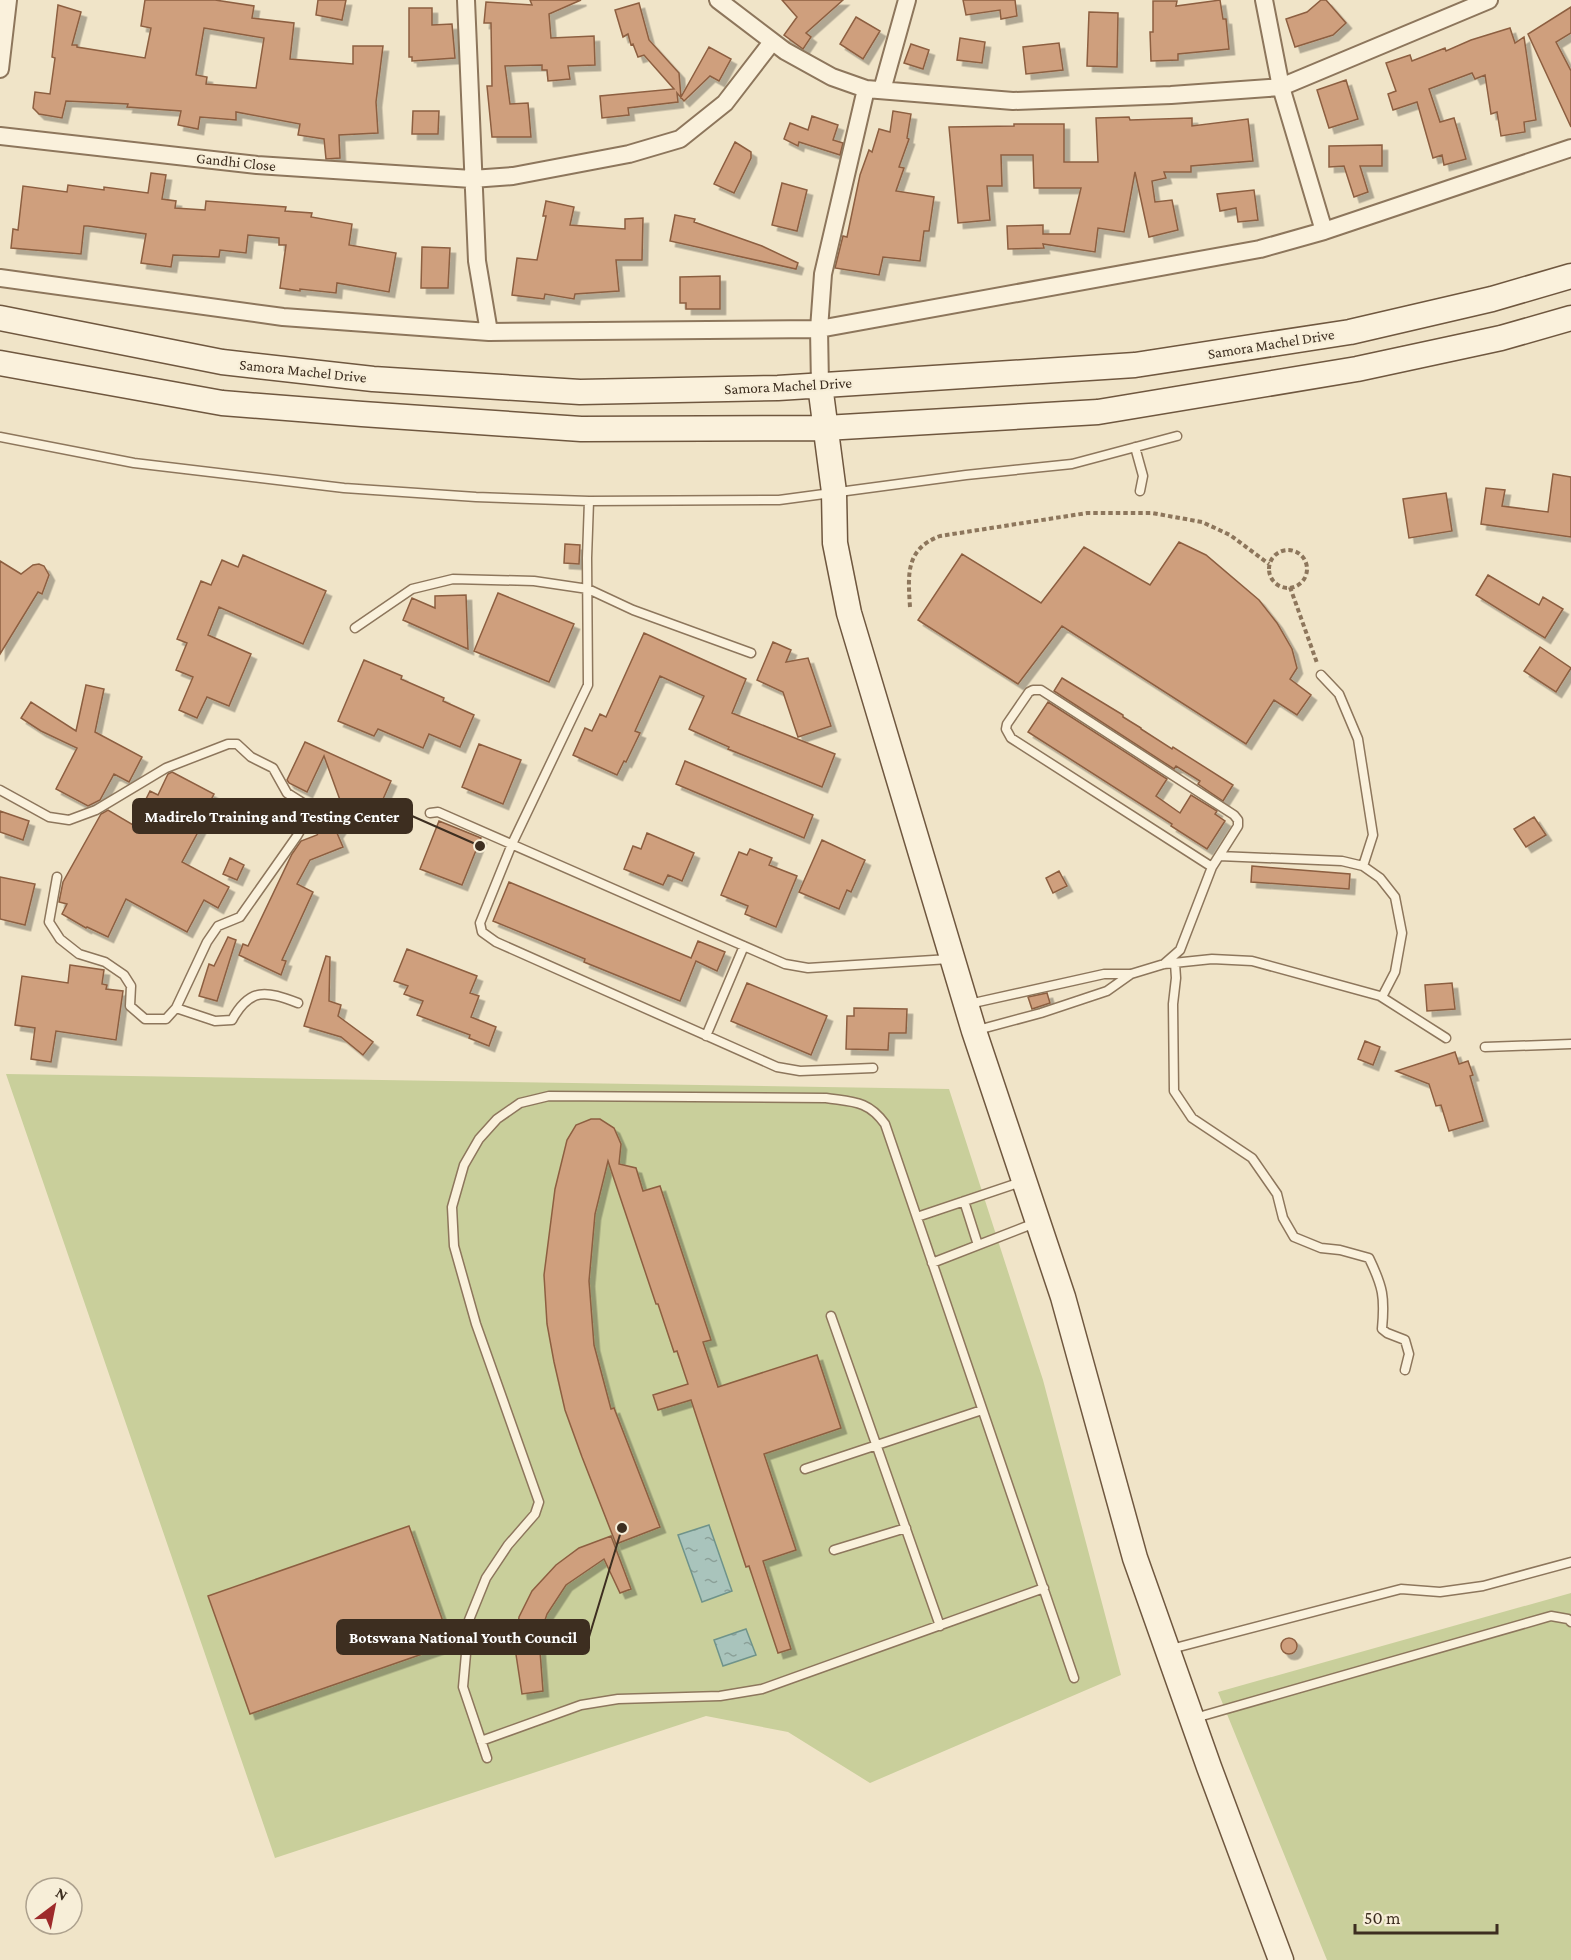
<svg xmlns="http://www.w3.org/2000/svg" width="1571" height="1960" viewBox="0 0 1571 1960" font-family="'Crimson Pro',serif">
	<defs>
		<pattern id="water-ripples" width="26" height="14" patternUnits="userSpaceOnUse" patternTransform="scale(1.5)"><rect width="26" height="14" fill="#a9c4bc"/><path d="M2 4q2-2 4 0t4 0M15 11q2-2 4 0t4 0" fill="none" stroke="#8ba098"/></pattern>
		<filter id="shadow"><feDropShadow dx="5.5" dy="5.5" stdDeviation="0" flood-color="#0004"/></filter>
	</defs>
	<rect width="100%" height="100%" fill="#f0e4c8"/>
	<path fill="#c9cf9b" d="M 6,1074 L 949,1089 L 1043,1380 L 1121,1675 L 870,1783 L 788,1732 L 706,1716 L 275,1858 Z
		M 1571,1593 L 1571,1960 L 1327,1960 L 1218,1692 Z"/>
	<path fill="url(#water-ripples)" stroke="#6f938a" stroke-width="1.5" d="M 709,1525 L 732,1591 L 702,1602 L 678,1535 Z
		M 746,1629 L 756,1655 L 723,1666 L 714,1640 Z"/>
	<path fill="#cf9f7d" stroke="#8d5f41" stroke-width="1.5" fill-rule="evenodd" filter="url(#shadow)" d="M 145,0 L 215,0 L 254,6 L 252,18 L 294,23 L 290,59 L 353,64 L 353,46 L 383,46 L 376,102 L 378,133 L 339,135 L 340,158 L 326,159 L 324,139 L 298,135 L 300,124 L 236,112 L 236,120 L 200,117 L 198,129 L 178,125 L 181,111 L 127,107 L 128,104 L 66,101 L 62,118 L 39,114 L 33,108 L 35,92 L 50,94 L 55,58 L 52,57 L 58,5 L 81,12 L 72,45 L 77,45 L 77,47 L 145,58 L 151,28 L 141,26 ZM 204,28 L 264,38 L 256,88 L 206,84 L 207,77 L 196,75 Z
		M 318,0 L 346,0 L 342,20 L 316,15 Z
		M 530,0 L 581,0 L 549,14 L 551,38 L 594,36 L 595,65 L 568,66 L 570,79 L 548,81 L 547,70 L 542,70 L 542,65 L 505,66 L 510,104 L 528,103 L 531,137 L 492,137 L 487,86 L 492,86 L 491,23 L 484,23 L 486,2 L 532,5 Z
		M 782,0 L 843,0 L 806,33 L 811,37 L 803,49 L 784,35 L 797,17 Z
		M 963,0 L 1015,0 L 1017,16 L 1001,19 L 1000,10 L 966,15 Z
		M 1220,0 L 1223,19 L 1226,19 L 1229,49 L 1178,54 L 1178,60 L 1151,61 L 1150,32 L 1153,32 L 1153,1 L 1177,1 L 1176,6 Z
		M 1321,0 L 1326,0 L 1346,23 L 1333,35 L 1295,47 L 1286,19 L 1307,12 Z
		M 639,3 L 649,40 L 679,73 L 681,97 L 709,47 L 731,59 L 719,81 L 710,76 L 684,101 L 677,93 L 678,102 L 628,108 L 629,115 L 602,118 L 600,96 L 674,89 L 644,55 L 638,57 L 633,44 L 631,45 L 628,34 L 623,37 L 615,10 Z
		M 1571,7 L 1571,33 L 1556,42 L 1571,71 L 1571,127 L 1528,34 Z
		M 409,8 L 432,8 L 432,25 L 452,24 L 455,58 L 412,61 L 412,57 L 409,57 Z
		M 1089,12 L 1118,13 L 1117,67 L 1087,66 Z
		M 856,17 L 880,31 L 863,59 L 840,44 Z
		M 1510,28 L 1515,43 L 1524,37 L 1536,120 L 1524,122 L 1525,132 L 1501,136 L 1497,112 L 1491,114 L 1485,75 L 1475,79 L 1472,73 L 1429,89 L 1440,122 L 1454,118 L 1466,159 L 1444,165 L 1442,155 L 1433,158 L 1417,102 L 1393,110 L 1388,94 L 1396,91 L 1386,63 L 1410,55 L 1412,61 L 1445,48 L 1446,51 L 1471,40 Z
		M 960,38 L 985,42 L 982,63 L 957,60 Z
		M 1059,43 L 1063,70 L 1026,74 L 1023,47 Z
		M 911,44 L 929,50 L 923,69 L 904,63 Z
		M 1346,80 L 1358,119 L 1329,128 L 1317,90 Z
		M 413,111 L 439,111 L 438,134 L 412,134 Z
		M 893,111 L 911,114 L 907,138 L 909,139 L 899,167 L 904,168 L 896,191 L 934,197 L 929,231 L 924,231 L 920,261 L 883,257 L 879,275 L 835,268 L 843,236 L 847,237 L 860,175 L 869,150 L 872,152 L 879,129 L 890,132 Z
		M 812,116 L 838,125 L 833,140 L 843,143 L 840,155 L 799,142 L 798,146 L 784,139 L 790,123 L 808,130 Z
		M 1129,117 L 1130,120 L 1192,118 L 1192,126 L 1248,119 L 1253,161 L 1191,166 L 1191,172 L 1164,172 L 1166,178 L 1152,181 L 1155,202 L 1172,200 L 1178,230 L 1149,237 L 1135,172 L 1124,232 L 1098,228 L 1095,252 L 1043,244 L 1044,248 L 1008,249 L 1007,226 L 1043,225 L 1043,234 L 1070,234 L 1081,188 L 1034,188 L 1033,155 L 1001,155 L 1002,186 L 987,186 L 990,220 L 958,223 L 949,127 L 1014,126 L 1014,124 L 1064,124 L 1064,162 L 1098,162 L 1096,118 Z
		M 735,142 L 751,152 L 751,158 L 734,193 L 714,184 Z
		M 1382,145 L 1382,166 L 1360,166 L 1368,192 L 1354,197 L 1344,166 L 1329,167 L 1329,146 Z
		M 151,173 L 166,175 L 162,199 L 176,201 L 175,208 L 205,210 L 206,201 L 286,207 L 285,211 L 312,213 L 311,217 L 352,224 L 349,245 L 396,253 L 389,292 L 337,283 L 336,293 L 300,289 L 300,291 L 280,288 L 286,245 L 279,245 L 279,238 L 248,235 L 246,253 L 220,250 L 219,257 L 173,255 L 171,267 L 141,263 L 146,234 L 88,226 L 84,226 L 81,254 L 11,248 L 13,229 L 18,230 L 23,186 L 67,192 L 68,185 L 104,190 L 104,187 L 148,193 Z
		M 782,183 L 807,190 L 797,231 L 772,225 Z
		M 1254,190 L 1258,220 L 1238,222 L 1236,208 L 1220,211 L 1217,194 Z
		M 546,201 L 574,207 L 570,225 L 625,229 L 625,219 L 643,218 L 642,260 L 616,260 L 619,291 L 575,294 L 574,299 L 545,294 L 544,299 L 512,295 L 517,258 L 537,260 L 546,216 L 543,216 Z
		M 675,215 L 695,219 L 694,222 L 762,246 L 798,263 L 796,269 L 670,241 Z
		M 422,247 L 450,248 L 448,288 L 421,288 Z
		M 720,276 L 720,309 L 686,309 L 686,303 L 680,303 L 680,277 Z
		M 1553,474 L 1571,477 L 1571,537 L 1481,524 L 1486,488 L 1505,490 L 1502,506 L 1548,512 Z
		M 1446,493 L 1452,531 L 1409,538 L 1403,499 Z
		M 1179,542 L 1206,555 L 1259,600 L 1277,623 L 1292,649 L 1297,668 L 1290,679 L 1311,695 L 1297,715 L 1274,700 L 1246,744 L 1062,626 L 1018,684 L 918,620 L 962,554 L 1041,603 L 1084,547 L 1150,585 Z
		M 565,544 L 580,545 L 579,564 L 564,563 Z
		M 243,555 L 326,591 L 303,644 L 219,607 L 208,635 L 251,654 L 229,706 L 207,697 L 197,718 L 179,710 L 193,677 L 176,670 L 187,643 L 177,639 L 201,581 L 211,585 L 222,560 L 238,567 Z
		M 0,561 L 21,574 L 33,565 L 39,564 L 44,566 L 49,575 L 42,594 L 38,592 L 0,654 Z
		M 1488,575 L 1539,605 L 1543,597 L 1563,609 L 1545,638 L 1476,595 Z
		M 498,593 L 574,624 L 549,682 L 474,651 Z
		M 466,595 L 468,649 L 403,620 L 412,598 L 435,608 L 435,596 Z
		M 644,633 L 746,679 L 732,713 L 835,754 L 822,787 L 728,749 L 729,747 L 689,729 L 704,696 L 660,676 L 635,731 L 640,733 L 626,762 L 624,761 L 617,775 L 573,755 L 585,728 L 592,731 L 600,714 L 606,717 Z
		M 773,642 L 791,650 L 786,662 L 808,658 L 831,726 L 798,737 L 783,692 L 757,680 Z
		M 1540,647 L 1571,668 L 1556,692 L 1524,671 Z
		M 364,660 L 402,676 L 401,679 L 444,698 L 443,701 L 474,715 L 460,747 L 429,734 L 423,748 L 378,729 L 374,736 L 338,721 Z
		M 1062,678 L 1123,715 L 1123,717 L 1141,728 L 1141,729 L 1172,749 L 1173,747 L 1233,785 L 1223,801 L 1198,784 L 1200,781 L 1176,766 L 1174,769 L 1054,691 Z
		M 86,685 L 104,689 L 95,732 L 142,757 L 129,782 L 114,774 L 100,800 L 88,806 L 56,789 L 77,748 L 41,731 L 21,718 L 31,702 L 76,731 Z
		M 1048,702 L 1167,779 L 1156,796 L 1180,813 L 1191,795 L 1217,811 L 1215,814 L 1225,821 L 1207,849 L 1171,826 L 1172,824 L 1028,732 Z
		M 305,742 L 391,781 L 376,815 L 364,815 L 354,808 L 337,833 L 343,847 L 310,860 L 297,884 L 313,892 L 282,960 L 286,961 L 281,975 L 239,955 L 243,944 L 248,946 L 292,854 L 301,841 L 317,835 L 340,800 L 324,756 L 307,792 L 289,783 L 287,780 Z
		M 479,744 L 521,760 L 503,804 L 462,787 Z
		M 685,761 L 813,815 L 804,838 L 676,784 Z
		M 172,772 L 214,794 L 202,817 L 205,819 L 182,862 L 229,887 L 218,908 L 204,900 L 187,932 L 126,899 L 108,937 L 87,927 L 86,928 L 62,914 L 67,904 L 59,902 L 63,882 L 101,814 L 108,810 L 133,825 L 150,791 L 158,795 L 168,774 Z
		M 0,811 L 29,821 L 23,840 L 0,832 Z
		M 1534,817 L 1546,835 L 1526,847 L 1514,829 Z
		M 439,821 L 481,838 L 462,885 L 420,869 Z
		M 647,833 L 694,853 L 682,881 L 668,875 L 663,885 L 624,869 L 633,846 L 641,849 Z
		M 822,840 L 865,860 L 851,892 L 847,890 L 839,909 L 799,892 Z
		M 750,849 L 772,858 L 769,865 L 797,876 L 776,927 L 745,914 L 748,906 L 721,895 L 739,852 L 747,855 Z
		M 230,858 L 244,865 L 237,880 L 223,874 Z
		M 1252,866 L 1350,874 L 1349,889 L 1251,882 Z
		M 1059,871 L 1067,886 L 1053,893 L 1046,878 Z
		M 0,877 L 35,884 L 25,925 L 0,919 Z
		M 509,882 L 691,958 L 698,941 L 725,952 L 717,971 L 696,961 L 680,1001 L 584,962 L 585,959 L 493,921 Z
		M 228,937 L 236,940 L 217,1001 L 199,996 L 209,964 L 214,966 Z
		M 407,949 L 477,976 L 470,993 L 479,996 L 471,1017 L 496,1027 L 489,1046 L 469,1038 L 470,1035 L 417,1015 L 423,1001 L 404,994 L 408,986 L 394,981 Z
		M 326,956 L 330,957 L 329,1001 L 341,1005 L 338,1016 L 373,1042 L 363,1055 L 341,1037 L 304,1026 Z
		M 70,965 L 104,970 L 102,984 L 107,985 L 106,989 L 123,991 L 116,1040 L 56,1031 L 51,1062 L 31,1059 L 35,1028 L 15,1025 L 22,976 L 68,983 Z
		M 747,983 L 827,1016 L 811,1055 L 731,1021 Z
		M 1452,983 L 1455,1009 L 1427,1011 L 1425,985 Z
		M 1047,993 L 1050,1003 L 1032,1009 L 1028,997 Z
		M 854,1008 L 907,1009 L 906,1033 L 889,1033 L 888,1050 L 846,1049 L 847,1016 L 854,1016 Z
		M 1365,1041 L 1380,1047 L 1373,1065 L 1358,1059 Z
		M 1455,1052 L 1459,1064 L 1468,1061 L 1473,1075 L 1470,1076 L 1483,1121 L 1449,1131 L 1441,1105 L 1436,1106 L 1429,1084 L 1396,1071 Z
		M 591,1119 L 600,1119 L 614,1128 L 621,1144 L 619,1164 L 636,1168 L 643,1191 L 660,1186 L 711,1340 L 703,1342 L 718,1387 L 817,1355 L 841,1428 L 764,1454 L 796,1550 L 763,1561 L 791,1649 L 778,1653 L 749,1566 L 746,1567 L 691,1400 L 658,1410 L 653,1395 L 688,1384 L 677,1351 L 674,1352 L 658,1304 L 656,1304 L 608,1161 L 595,1214 L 589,1281 L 594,1345 L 611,1409 L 614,1408 L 660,1527 L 616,1544 L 582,1457 L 565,1410 L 554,1362 L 547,1324 L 544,1275 L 555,1189 L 567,1140 L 576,1125 Z
		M 409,1526 L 451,1644 L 250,1714 L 208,1596 Z
		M 611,1536 L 631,1589 L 620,1593 L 604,1559 L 566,1585 L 547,1614 L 539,1638 L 543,1691 L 522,1694 L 515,1648 L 519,1617 L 532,1591 L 556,1565 L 579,1548 Z
		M1281 1646a8 8 0 1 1 16 0a8 8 0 1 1-16 0Z"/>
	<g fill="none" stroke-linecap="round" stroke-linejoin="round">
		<g stroke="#8d765c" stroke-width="11">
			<path id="lane" d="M 0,437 L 134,463 L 344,488 L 476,497 L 589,501 L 779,500 L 966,475 L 1072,464 L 1177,436
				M 1135,447 L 1143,476 L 1140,491
				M 589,501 L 587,558 L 588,685 L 512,844 L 480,923 L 482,932 L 496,942 L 777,1067 L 800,1071 L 873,1068
				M 355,628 L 412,589 L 453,579 L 534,581 L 588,589 L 633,610 L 751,653
				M 1321,675 L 1339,694 L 1358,739 L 1373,835 L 1363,866
				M 0,790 L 49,817 L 69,820 L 96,810 L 166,768 L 228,744 L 237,744 L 251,757 L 273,768 L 287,793 L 306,805 L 308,817 L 297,836 L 240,917 L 218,926 L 207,942 L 176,1008 L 166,1019 L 145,1019 L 130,1006 L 131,986 L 124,975 L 105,962 L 79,954 L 60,939 L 49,922 L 57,877
				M 430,813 L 438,812 L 785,964 L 808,968 L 949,959
				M 1219,856 L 1342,861 L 1363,866 L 1380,878 L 1395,897 L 1402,933 L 1395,972 L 1382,997
				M 1175,963 L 1176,978 L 1173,1004 L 1174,1091 L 1192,1118 L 1252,1158 L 1277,1194 L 1283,1218 L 1294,1237 L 1321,1248 L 1340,1250 L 1369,1258 C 1383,1287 1385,1297 1382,1329 L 1387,1333 L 1405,1340 L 1409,1354 L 1405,1370
				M 1164,964 L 1180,950 L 1212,867 L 1238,826 L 1238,820 L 1234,815 L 1041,690 L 1033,690 L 1029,692 L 1007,724 L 1006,729 L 1011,738 L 1212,867
				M 969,1004 L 1104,974 L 1130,974
				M 176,1008 L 215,1021 L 232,1020 C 250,987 266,991 298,1003
				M 974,1031 L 1041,1013 L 1107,991 L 1131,974 L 1164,964 L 1212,959 L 1252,961 L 1380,996 L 1446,1038
				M 706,1036 L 744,946
				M 1485,1047 L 1571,1044
				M 964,1201 L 978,1245
				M 917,1217 L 1021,1182
				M 932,1263 L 1035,1223
				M 831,1316 L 940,1626
				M 805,1469 L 982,1410
				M 834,1550 L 906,1528
				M 1171,1649 L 1401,1589 L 1440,1592 L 1483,1586 L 1571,1562
				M 1195,1718 L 1551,1616 L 1568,1619 L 1571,1622
				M 481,1741 L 581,1705 L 618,1699 L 720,1696 L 762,1689 L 1044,1588
				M 487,1758 L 463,1687 L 469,1620 L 486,1578 L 508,1545 L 535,1514 L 539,1502 L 476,1324 L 454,1246 L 452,1207 L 464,1165 L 479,1139 L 497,1119 L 520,1103 L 549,1096 L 826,1098 C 852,1102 868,1100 885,1124 L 1074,1678"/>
		</g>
		<g stroke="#8d765c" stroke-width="20">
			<path id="street" d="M 466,0 L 477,261 L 489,332
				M 718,0 L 785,51 L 832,77 L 866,89 L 1013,101 L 1171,95 L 1281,87 L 1489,0
				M 1264,0 L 1281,87 L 1324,231
				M 0,69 L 8,0
				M 882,90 L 907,0
				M 0,136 L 257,165 L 472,179 L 513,176 L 629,154 L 680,139 L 725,103 L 772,42
				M 0,278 L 283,317 L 489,332 L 819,329 L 1260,249 L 1324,231 L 1571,148
				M 820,385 L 819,329 L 823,274 L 866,89"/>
		</g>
		<g stroke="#6f573f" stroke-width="27">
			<path id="secondary" d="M 0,318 L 222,362 L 373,379 L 580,392 L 778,388 L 1135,365 L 1350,332 L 1492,299 L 1571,276
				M 0,363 L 222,403 L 362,414 L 581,429 L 825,428 L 1098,412 L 1357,369 L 1501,338 L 1571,318
				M 820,385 L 834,492 L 835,543 L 849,613 L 974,1031 L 1063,1297 L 1135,1558 L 1209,1767 L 1281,1960"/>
		</g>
		<path stroke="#8d765c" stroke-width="4" stroke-dasharray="4.5 3" stroke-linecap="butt" d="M1269 569a19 19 0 1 1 38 0a19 19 0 1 1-38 0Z
			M 1290,587 L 1317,663
			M 910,607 C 908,575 905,549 940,536 L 1087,513 L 1152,513 L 1202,522 L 1230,535 L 1269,564"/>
		<use href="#lane" stroke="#faf1dc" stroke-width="8"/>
		<use href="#street" stroke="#faf1dc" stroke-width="16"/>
		<use href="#secondary" stroke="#faf1dc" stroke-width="24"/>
	</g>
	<g text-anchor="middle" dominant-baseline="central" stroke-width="4.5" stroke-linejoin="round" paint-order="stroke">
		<g font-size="15" fill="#3d2e20" stroke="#f7eed8">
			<text transform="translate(236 162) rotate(6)">Gandhi Close</text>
			<text transform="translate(1271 344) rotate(-9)">Samora Machel Drive</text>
			<text transform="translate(303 371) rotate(6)">Samora Machel Drive</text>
			<text transform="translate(788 386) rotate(-3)">Samora Machel Drive</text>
		</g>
	</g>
	<path fill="none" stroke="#3d2e20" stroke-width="2" d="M480 846L412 816M622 1528L589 1637"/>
	<g fill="#3d2e20" stroke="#f7eed8" stroke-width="2">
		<circle cx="480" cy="846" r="6"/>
		<circle cx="622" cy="1528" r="6"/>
	</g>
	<g fill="#3d2e20" stroke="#3d2e20" stroke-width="2">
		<rect x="133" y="799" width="279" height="34" rx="6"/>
		<rect x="337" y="1620" width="252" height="34" rx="6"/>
	</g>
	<g font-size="16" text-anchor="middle" font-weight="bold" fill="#fff">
		<text x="272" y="822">Madirelo Training and Testing Center</text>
		<text x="463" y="1643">Botswana National Youth Council</text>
	</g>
	<g transform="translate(54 1906) rotate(32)"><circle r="28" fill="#f7eed8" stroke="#ada18e" stroke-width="1.5"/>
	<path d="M0-4.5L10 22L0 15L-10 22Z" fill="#9e2a2b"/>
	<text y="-9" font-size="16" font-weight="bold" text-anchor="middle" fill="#3d2e20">N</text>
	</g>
	<path d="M1355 1924v9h142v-9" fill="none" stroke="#3d2e20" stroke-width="3"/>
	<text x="1364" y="1924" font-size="18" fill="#3d2e20" stroke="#f7eed8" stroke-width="4.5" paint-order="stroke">50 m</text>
</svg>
